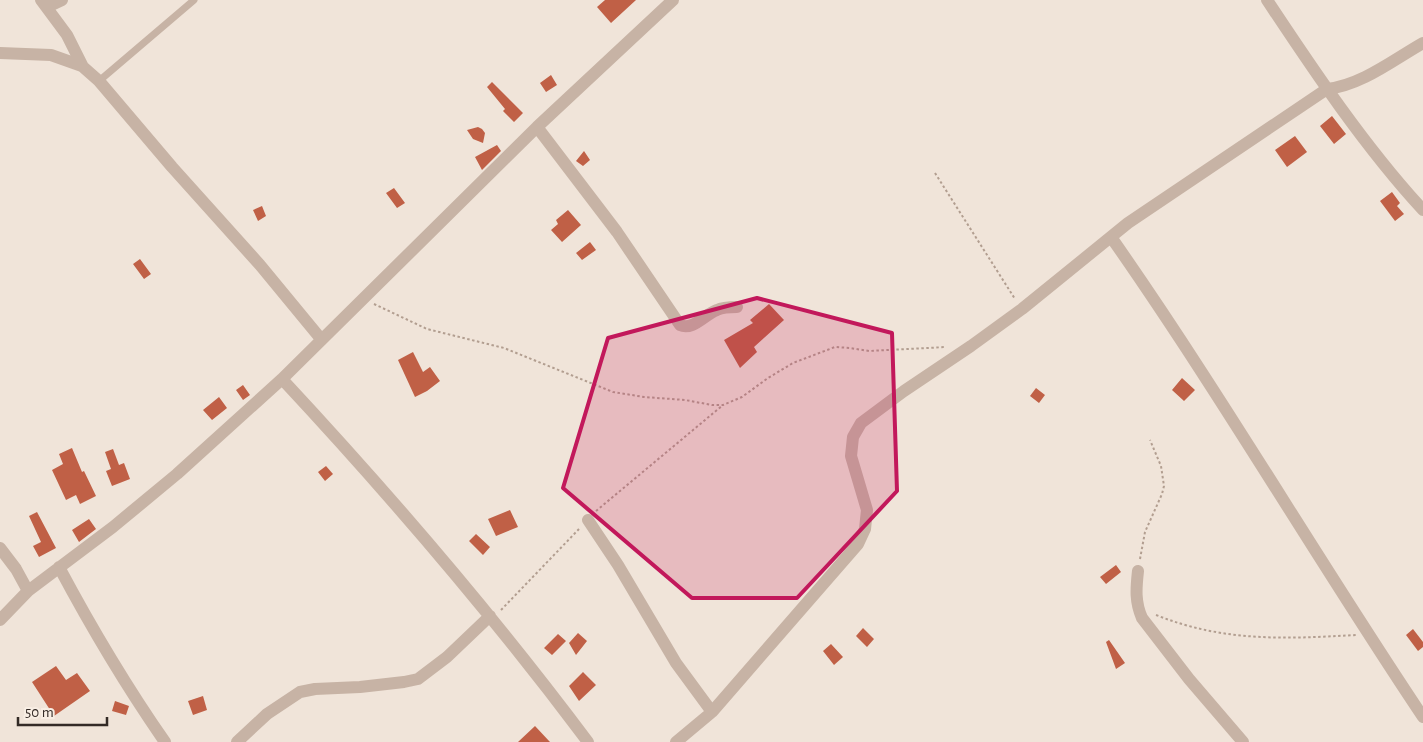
<svg xmlns="http://www.w3.org/2000/svg" width="1423" height="742" viewBox="0 0 1423 742" font-family="'Alegreya Sans',sans-serif">
	<rect width="100%" height="100%" fill="#f0e4d9"/>
	<path fill="#c06046" d="M 605,0 L 636,0 L 611,23 L 597,7 Z
		M 551,75 L 557,85 L 546,92 L 540,83 Z
		M 492,82 L 523,113 L 514,122 L 503,111 L 505,109 L 487,87 Z
		M 1332,116 L 1346,134 L 1334,144 L 1320,126 Z
		M 478,127 L 482,129 L 485,133 L 483,143 L 473,139 L 467,130 Z
		M 1295,136 L 1307,152 L 1287,167 L 1275,150 Z
		M 497,145 L 501,151 L 482,170 L 475,157 Z
		M 584,151 L 590,160 L 583,166 L 576,161 Z
		M 394,188 L 405,203 L 397,208 L 386,193 Z
		M 1392,192 L 1400,203 L 1397,206 L 1404,214 L 1395,221 L 1380,201 Z
		M 262,206 L 266,216 L 258,221 L 253,210 Z
		M 568,210 L 581,225 L 562,242 L 551,230 L 558,224 L 556,220 Z
		M 590,242 L 596,250 L 582,260 L 576,253 Z
		M 140,259 L 151,274 L 144,279 L 133,264 Z
		M 769,304 L 784,320 L 754,347 L 757,352 L 740,368 L 724,340 L 753,323 L 750,320 Z
		M 413,352 L 423,372 L 430,367 L 440,381 L 427,391 L 415,397 L 398,360 Z
		M 1182,378 L 1195,390 L 1184,401 L 1172,390 Z
		M 243,385 L 250,395 L 243,400 L 236,390 Z
		M 1036,388 L 1045,395 L 1039,403 L 1030,396 Z
		M 219,397 L 227,408 L 212,420 L 203,410 Z
		M 72,448 L 82,472 L 84,471 L 96,496 L 80,504 L 76,495 L 66,500 L 52,470 L 63,464 L 59,454 Z
		M 113,449 L 119,465 L 124,463 L 130,479 L 112,486 L 106,471 L 111,469 L 105,452 Z
		M 326,466 L 333,474 L 325,481 L 318,472 Z
		M 510,510 L 518,527 L 496,536 L 488,519 Z
		M 37,512 L 56,548 L 39,557 L 33,546 L 41,542 L 29,516 Z
		M 89,519 L 96,529 L 79,542 L 72,530 Z
		M 476,534 L 490,547 L 483,555 L 469,541 Z
		M 1116,565 L 1121,572 L 1106,584 L 1100,577 Z
		M 863,628 L 874,639 L 867,647 L 856,636 Z
		M 1413,629 L 1423,642 L 1423,647 L 1418,651 L 1406,635 Z
		M 578,633 L 587,641 L 576,655 L 569,643 Z
		M 558,634 L 566,641 L 552,655 L 544,648 Z
		M 1109,640 L 1125,663 L 1116,669 L 1106,642 Z
		M 831,644 L 843,657 L 834,665 L 823,651 Z
		M 56,666 L 66,680 L 77,673 L 90,691 L 54,716 L 32,682 Z
		M 583,672 L 596,685 L 579,701 L 569,686 Z
		M 203,696 L 207,710 L 193,715 L 188,701 Z
		M 115,701 L 129,706 L 126,715 L 112,711 Z
		M 535,726 L 550,742 L 518,742 Z"/>
	<g fill="none" stroke-linecap="round" stroke-linejoin="round">
		<path stroke="#b29e90" stroke-width="2" stroke-dasharray="2.5 2.5" stroke-linecap="butt" d="M 935,173 L 1015,299
			M 374,304 L 427,329 L 504,348 L 613,392 L 644,397 L 685,400 L 712,405 L 723,405 L 742,397 L 768,378 L 793,363 L 835,347 L 850,348 L 869,351 L 946,347
			M 596,511 L 723,405
			M 1140,559 L 1145,532 L 1162,494 L 1164,486 L 1161,466 L 1150,440
			M 501,610 L 579,529
			M 1156,615 C 1224,642 1284,639 1356,635"/>
		<path stroke="#c7b3a5" stroke-width="7" d="M 99,81 L 194,0"/>
		<path stroke="#c7b3a5" stroke-width="12" d="M 41,0 L 67,35 L 83,67
			M 1267,0 C 1314,71 1365,147 1423,210
			M 47,7 L 62,0
			M 0,53 L 51,55 L 82,66 L 99,81 L 172,167 L 260,265 L 321,339
			M 537,127 L 617,232 L 680,325 C 693,331 705,314 717,310 C 723,307 730,307 737,307
			M 1111,237 C 1221,394 1317,559 1423,717
			M 282,379 C 390,495 493,615 588,742
			M 588,520 L 618,565 L 676,663 L 712,712
			M 0,548 L 16,569 L 28,591
			M 59,567 C 91,627 126,686 165,742
			M 1138,571 C 1136,589 1135,602 1142,618 L 1189,679 L 1243,742
			M 0,620 L 28,591 L 113,527 L 177,474 L 282,379 L 537,127 L 673,0
			M 237,742 L 267,714 L 300,692 L 315,689 L 360,687 L 404,682 L 418,679 L 447,657 L 490,616
			M 676,742 L 712,712 L 858,544 L 865,529 L 867,510 L 851,456 L 853,437 L 861,423 L 904,391 L 971,346 L 1022,309 L 1128,223 L 1327,89 C 1362,85 1393,60 1423,43"/>
	</g>
	<path fill="#c2185b" fill-opacity="0.2" stroke="#c2185b" stroke-width="4" stroke-linejoin="round" d="M 757,298 L 892,333 L 897,491 L 797,598 L 692,598 L 563,488 L 608,338 Z"/>
	<path d="M18 717v8h89v-8" fill="none" stroke="#332a26" stroke-width="2.5"/>
	<text x="25" y="717" font-size="15" fill="#332a26" stroke="#f8eee4" stroke-width="4" paint-order="stroke">50 m</text>
</svg>
